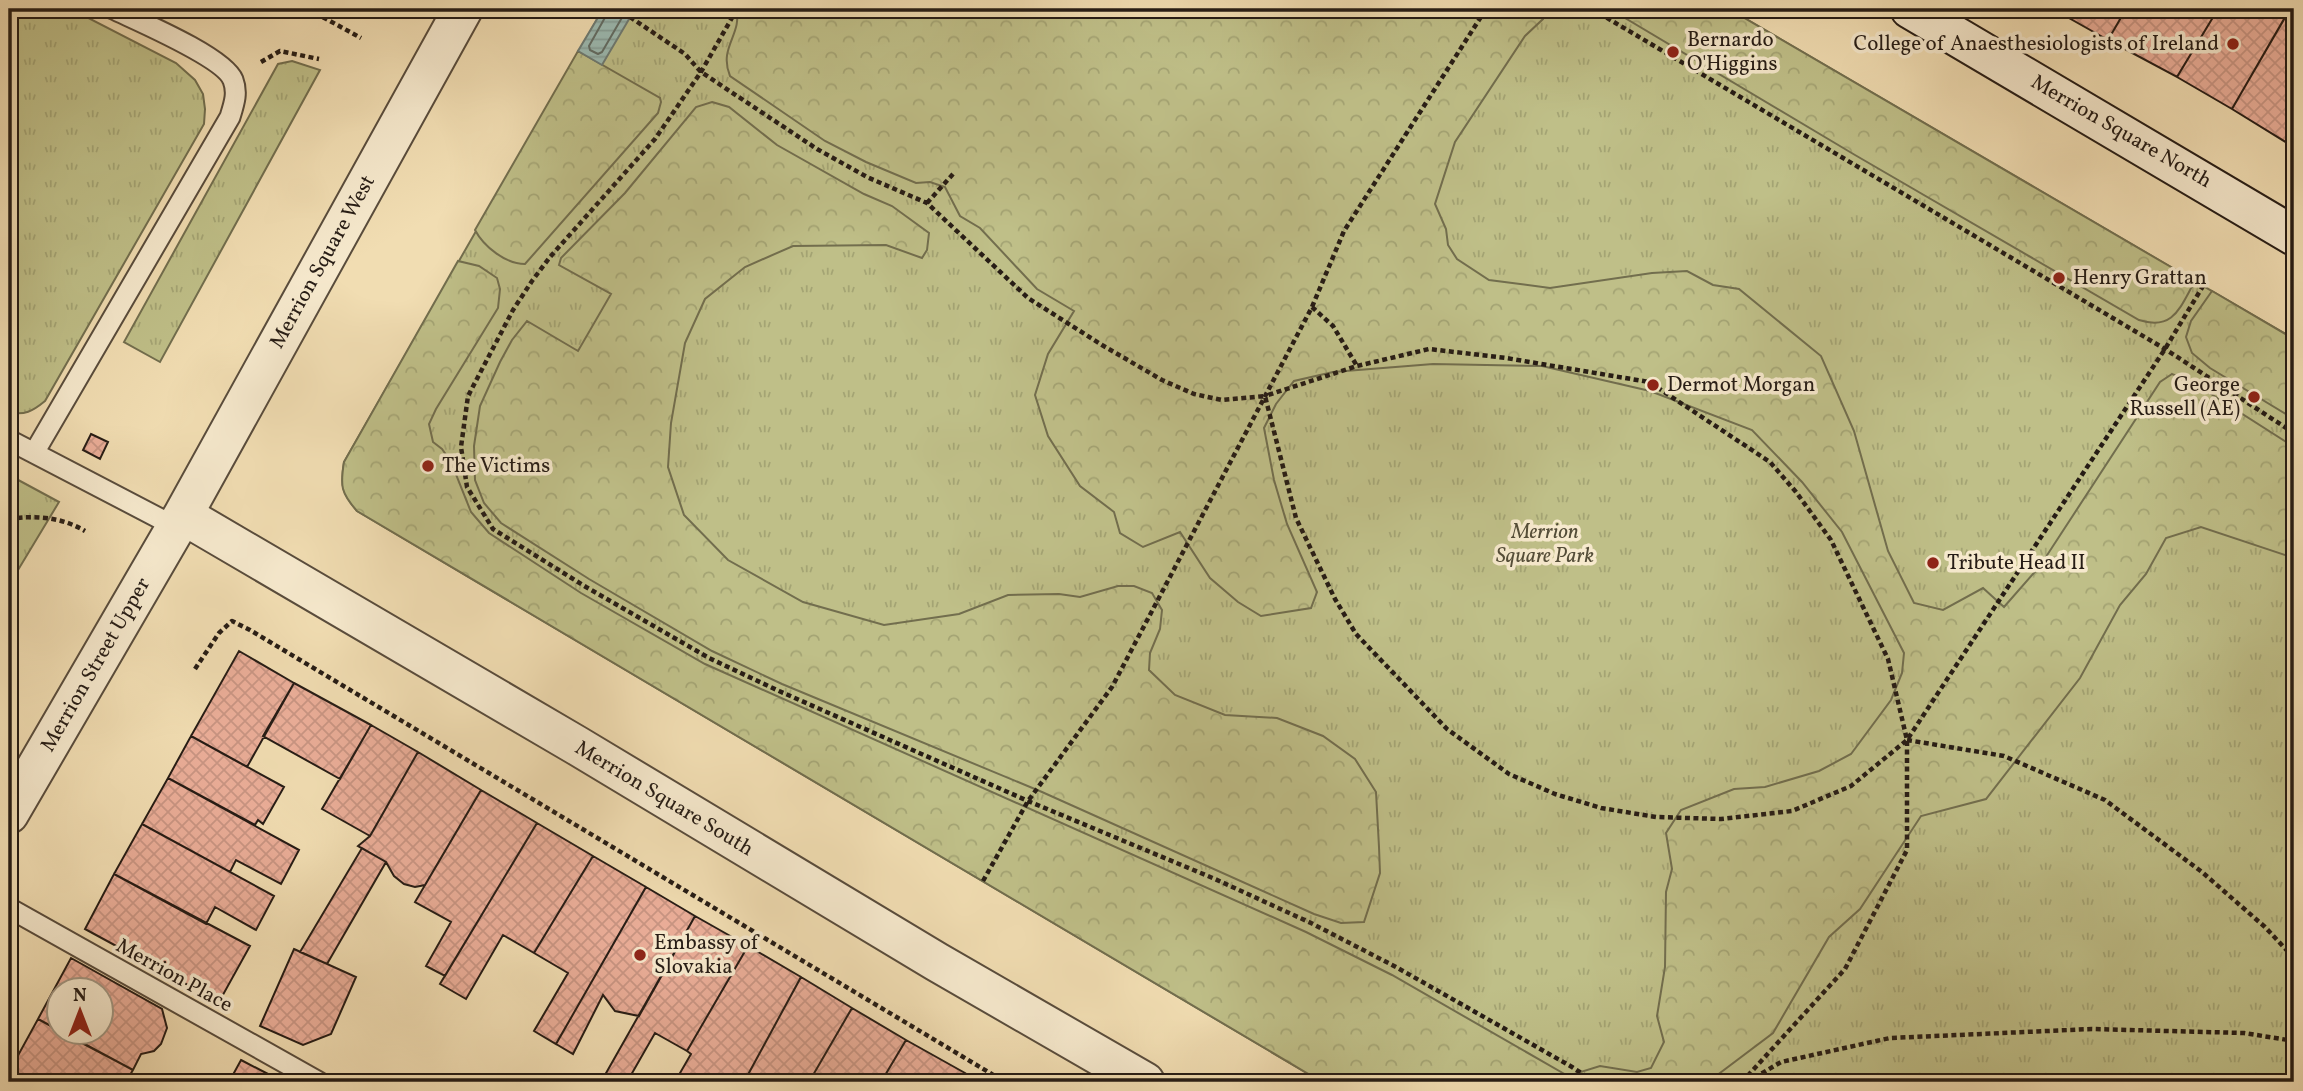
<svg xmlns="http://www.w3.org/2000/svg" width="2303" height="1091" viewBox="0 0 2303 1091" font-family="Vollkorn,serif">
	<defs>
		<pattern id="grass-tufts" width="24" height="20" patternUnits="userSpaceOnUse" patternTransform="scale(1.75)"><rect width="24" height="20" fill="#bfbf88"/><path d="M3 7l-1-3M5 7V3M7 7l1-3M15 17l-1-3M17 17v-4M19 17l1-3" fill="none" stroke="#a4a474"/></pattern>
		<pattern id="forest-crowns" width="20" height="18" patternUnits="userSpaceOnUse" patternTransform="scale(1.75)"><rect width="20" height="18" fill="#bfbf88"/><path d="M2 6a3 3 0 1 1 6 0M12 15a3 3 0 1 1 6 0" fill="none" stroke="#a4a474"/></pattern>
		<pattern id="water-rules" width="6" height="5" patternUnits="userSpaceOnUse" patternTransform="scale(1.75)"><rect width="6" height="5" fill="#9cbbb3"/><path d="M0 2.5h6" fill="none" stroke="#86a099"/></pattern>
		<pattern id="building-cross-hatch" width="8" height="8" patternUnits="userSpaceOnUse" patternTransform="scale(1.75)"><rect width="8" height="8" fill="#ebae99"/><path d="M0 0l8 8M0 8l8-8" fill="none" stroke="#c99583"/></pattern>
	</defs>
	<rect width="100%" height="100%" fill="#f1ddb2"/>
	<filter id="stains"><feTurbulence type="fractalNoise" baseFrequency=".00286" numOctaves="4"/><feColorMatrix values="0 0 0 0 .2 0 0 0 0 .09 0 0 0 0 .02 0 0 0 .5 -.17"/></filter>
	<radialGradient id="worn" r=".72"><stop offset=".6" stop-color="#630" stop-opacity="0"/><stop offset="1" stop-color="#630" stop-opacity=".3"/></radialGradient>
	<path fill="url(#grass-tufts)" stroke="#726e4e" stroke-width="2" d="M 9,9 L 71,9 L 176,63 L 195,80 L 203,94 L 205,109 L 204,124 L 45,401 C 33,411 24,416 9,412 Z
		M 603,9 L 1729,9 L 2294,339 L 2294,1082 L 1322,1082 L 357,511 C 342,493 340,486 344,462 Z
		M 292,61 L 320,70 L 160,362 L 124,342 L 278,64 Z
		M 9,475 L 59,502 L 9,585 Z"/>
	<path fill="url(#forest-crowns)" stroke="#726e4e" stroke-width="2" d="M 736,9 L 1542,9 L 1543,19 L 1525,36 L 1455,142 L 1435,204 L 1446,229 L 1448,245 L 1457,259 L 1489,280 L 1550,288 L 1652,273 L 1687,271 L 1713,285 L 1739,289 L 1821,356 L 1854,431 L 1888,551 L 1914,603 L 1943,610 L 1983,588 L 2004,607 L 2040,566 L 2160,382 L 2172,374 L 2189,380 L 2294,447 L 2294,558 L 2201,527 L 2166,538 L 2146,574 L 2120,605 L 2080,678 L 1986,799 L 1921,816 L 1860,909 L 1829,937 L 1773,1033 L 1708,1082 L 1322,1082 L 357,511 C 341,493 340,486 344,462 L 458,261 L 479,266 L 497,278 L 500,289 L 498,308 L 436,409 L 429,424 L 433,442 L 442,449 L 451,462 L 471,512 L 489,533 L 581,593 L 705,664 L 1306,932 L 1392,975 L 1568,1076 L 1600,1066 L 1637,1072 L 1651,1068 L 1664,1042 L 1657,1016 L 1665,967 L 1666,892 L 1672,869 L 1666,833 L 1681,810 L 1734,789 L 1765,787 L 1819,771 L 1851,754 L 1891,700 L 1902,673 L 1904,653 L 1842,532 L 1802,482 L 1752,430 L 1650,391 L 1542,366 L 1433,364 L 1333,372 L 1294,381 L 1276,404 L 1264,428 L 1274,480 L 1287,524 L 1317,592 L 1311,608 L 1261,616 L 1238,602 L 1210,578 L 1180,532 L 1143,547 L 1120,533 L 1114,512 L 1080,486 L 1048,436 L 1035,395 L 1048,354 L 1074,311 L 1037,289 L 980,228 L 960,216 L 945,187 L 930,182 L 916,183 L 866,162 L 825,141 L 730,76 C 718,47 743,34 736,9 Z
		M 1610,9 L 1729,9 L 2195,281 C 2180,307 2174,331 2139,320 L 1855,155 Z
		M 578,51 L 660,98 L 661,102 L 658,113 L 525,264 C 506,264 484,247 475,230 Z
		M 712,102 L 729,107 L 777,145 L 864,194 L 892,206 L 929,233 L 927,250 L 922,258 L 886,245 L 793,246 L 745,267 L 705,299 L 685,343 L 671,423 L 668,467 L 684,515 L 728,560 L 803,602 L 884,625 L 959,614 L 1008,595 L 1059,594 L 1080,597 L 1118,586 L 1134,586 L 1152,593 L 1162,610 L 1160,629 L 1150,653 L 1149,670 L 1175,695 L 1225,715 L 1277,718 L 1323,736 L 1355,759 L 1376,792 L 1379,847 L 1380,873 L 1364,922 L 1341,923 L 1314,914 L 1042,792 L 782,684 L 712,651 L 589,579 L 501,523 L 484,503 L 475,480 L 474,446 L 480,406 L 500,362 L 512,340 L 527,321 L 578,351 L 611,294 L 559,265 L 561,258 L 625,193 L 696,107 Z
		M 2212,291 L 2294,339 L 2294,419 L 2210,368 L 2192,353 L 2186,337 L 2191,321 Z"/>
	<path fill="url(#water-rules)" stroke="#6d7b74" stroke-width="2" d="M 603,9 L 635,9 L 602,65 L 578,51 Z"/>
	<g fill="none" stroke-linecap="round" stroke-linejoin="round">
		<path stroke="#616c64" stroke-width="2" d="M 608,9 L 607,14 L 589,46 L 590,50 L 598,54 L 602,52 L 627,9"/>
	</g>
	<path fill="url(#building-cross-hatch)" stroke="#261c15" stroke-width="2" d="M 2053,9 L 2126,9 L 2108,40 Z
		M 2126,9 L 2218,9 L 2177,77 L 2108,40 Z
		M 2218,9 L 2290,9 L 2232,109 L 2177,77 Z
		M 2288,12 L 2294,15 L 2294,143 L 2292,146 L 2232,109 Z
		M 91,434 L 108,442 L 100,459 L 83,450 Z
		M 239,651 L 294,683 L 247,767 L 191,736 Z
		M 294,683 L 371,725 L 340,779 L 263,736 Z
		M 371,725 L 418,752 L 370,836 L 322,809 Z
		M 191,736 L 284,787 L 263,824 L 258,820 L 255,825 L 168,778 Z
		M 418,752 L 481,790 L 425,885 L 415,887 L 404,884 L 394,876 L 386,862 L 358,846 L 370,836 Z
		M 168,778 L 299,850 L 281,884 L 236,860 L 230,872 L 142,824 Z
		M 481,790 L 537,823 L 445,976 L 426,966 L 451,922 L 415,902 Z
		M 537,823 L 593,856 L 534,953 L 503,935 L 466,999 L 440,984 Z
		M 142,824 L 274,896 L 256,930 L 215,907 L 206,924 L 114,874 Z
		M 362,848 L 386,862 L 327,964 L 300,952 Z
		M 593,856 L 646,887 L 556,1044 L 534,1031 L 568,973 L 534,953 Z
		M 114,874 L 250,946 L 219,1002 L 85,929 Z
		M 646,887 L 695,916 L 639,1016 L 615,1011 L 603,995 L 573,1054 L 556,1044 Z
		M 695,916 L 748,946 L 687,1051 L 655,1033 L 627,1082 L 601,1082 Z
		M 748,946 L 801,977 L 744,1082 L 697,1082 L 680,1073 L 691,1054 L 687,1051 Z
		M 294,949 L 356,977 L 331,1034 L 303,1045 L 260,1026 Z
		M 71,958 L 162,1009 L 167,1028 L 161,1044 L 154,1051 L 141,1054 L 133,1070 L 61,1032 L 102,1032 L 102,990 L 60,990 L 60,1031 L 38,1019 Z
		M 801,977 L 852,1008 L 809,1082 L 744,1082 Z
		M 852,1008 L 906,1040 L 881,1082 L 809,1082 Z
		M 38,1019 L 133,1070 L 126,1082 L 33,1082 L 10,1070 Z
		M 906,1040 L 965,1073 L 959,1082 L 881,1082 Z
		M 241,1060 L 268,1074 L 263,1082 L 229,1082 Z
		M 10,1070 L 33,1082 L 9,1082 Z"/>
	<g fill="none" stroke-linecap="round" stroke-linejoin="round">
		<g stroke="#594c3c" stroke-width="23">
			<path id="service" d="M 9,440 L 34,453 L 230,117 C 234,104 238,93 233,80 C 224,57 138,21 113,9
				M 34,453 L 176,527
				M 9,908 L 319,1082"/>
		</g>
		<g stroke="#594c3c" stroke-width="42">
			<path id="tertiary" d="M 183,515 L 576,745 L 937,962 L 1145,1082
				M 9,814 L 183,515 L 463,9"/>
		</g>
		<g stroke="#261c15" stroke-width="42">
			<path id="secondary" d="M 1910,9 L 2294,236"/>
		</g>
		<path stroke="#261c15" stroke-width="4.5" stroke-dasharray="5 3.5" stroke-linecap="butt" d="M 308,9 L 361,38
			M 737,9 L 701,72 L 655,139 L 550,257 L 532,281 L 513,310 L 468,396 L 461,447 L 467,487 L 493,529 L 586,587 L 709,658 L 779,691 L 1028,801 L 1215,879 L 1311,923 L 1396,967 L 1572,1067 L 1595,1082
			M 1592,9 L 2165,349 L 2294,433
			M 630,17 L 685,54 L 701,72 L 817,149 L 867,177 L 927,203 L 1028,298 L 1102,345 L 1162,380 L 1194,394 L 1222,400 L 1265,396 L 1296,518 L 1335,599 L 1356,634 L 1447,729 L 1509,774 L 1555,794 L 1601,808 L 1656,817 L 1721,819 L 1792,811 L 1851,786 L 1907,740 L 1888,659 L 1831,540 L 1796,492 L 1770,462 L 1649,382 L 1506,358 L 1429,349 L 1357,366 L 1265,396
			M 261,62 L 280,51 L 319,59
			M 927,203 L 953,174
			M 1312,307 L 1333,326 L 1357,366
			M 9,519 C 36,515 61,517 85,531
			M 195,669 L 219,633 L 232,621 L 250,630 L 1005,1082
			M 1907,740 L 2004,756 L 2105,800 L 2202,872 L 2265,927 L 2294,958
			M 983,881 L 1028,801 L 1112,687 L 1312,307 L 1344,231 L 1486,9
			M 1742,1082 L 1845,969 L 1907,850 L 1907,740 L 2165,349 L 2203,286
			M 1747,1082 L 1781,1062 L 1890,1038 L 2092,1029 L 2244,1033 L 2294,1041"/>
		<use href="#service" stroke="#f6e9cd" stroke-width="19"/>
		<use href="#tertiary" stroke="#f6e9cd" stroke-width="38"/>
		<use href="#secondary" stroke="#f6e9cd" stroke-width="38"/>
	</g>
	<g fill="#8f2418" stroke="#f6e9cd" stroke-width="2.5">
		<circle cx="2233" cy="44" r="7"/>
		<circle cx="1673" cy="52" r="7"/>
		<circle cx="2059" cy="278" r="7"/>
		<circle cx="1653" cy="385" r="7"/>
		<circle cx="2254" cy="397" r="7"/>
		<circle cx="428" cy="466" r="7"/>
		<circle cx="1933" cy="563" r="7"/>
		<circle cx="640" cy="955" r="7"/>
	</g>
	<g text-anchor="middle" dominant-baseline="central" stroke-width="7" stroke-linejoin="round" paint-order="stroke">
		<g font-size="21" fill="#261c15" stroke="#f6e9cd" text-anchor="start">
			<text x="1687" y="40">Bernardo<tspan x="1687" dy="24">O'Higgins</tspan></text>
			<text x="2219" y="44" text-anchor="end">College of Anaesthesiologists of Ireland</text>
			<text x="2073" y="278">Henry Grattan</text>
			<text x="1667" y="385">Dermot Morgan</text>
			<text x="2240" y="385" text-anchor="end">George<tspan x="2240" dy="24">Russell (AE)</tspan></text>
			<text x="442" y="466">The Victims</text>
			<text x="1947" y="563">Tribute Head II</text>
			<text x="654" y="943">Embassy of<tspan x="654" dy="24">Slovakia</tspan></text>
		</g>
		<g font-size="21" fill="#261c15" stroke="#f6e9cd">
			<text transform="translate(2121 132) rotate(30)">Merrion Square North</text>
			<text transform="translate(323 262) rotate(-61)">Merrion Square West</text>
			<text transform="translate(96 665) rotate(-60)">Merrion Street Upper</text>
			<text transform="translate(664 799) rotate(31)">Merrion Square South</text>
			<text transform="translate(174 976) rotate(29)">Merrion Place</text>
		</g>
		<g font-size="21" font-style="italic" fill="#544d38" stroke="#f6e9cd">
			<text x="1545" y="532">Merrion<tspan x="1545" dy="24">Square Park</tspan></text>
		</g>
	</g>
	<rect width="2303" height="1091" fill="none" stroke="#f1ddb2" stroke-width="35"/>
	<rect x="10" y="10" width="2282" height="1070" fill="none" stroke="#261c15" stroke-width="3.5"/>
	<rect x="18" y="18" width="2268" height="1056" fill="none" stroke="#261c15" stroke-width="2"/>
	<g transform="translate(80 1011)"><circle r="33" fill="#f6e9cd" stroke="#a39783" stroke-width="2"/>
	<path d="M0-5L12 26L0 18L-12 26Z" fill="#8f2418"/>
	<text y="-10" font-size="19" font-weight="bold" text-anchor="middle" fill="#261c15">N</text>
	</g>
	<rect width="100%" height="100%" filter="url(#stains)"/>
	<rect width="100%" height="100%" fill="url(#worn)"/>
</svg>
